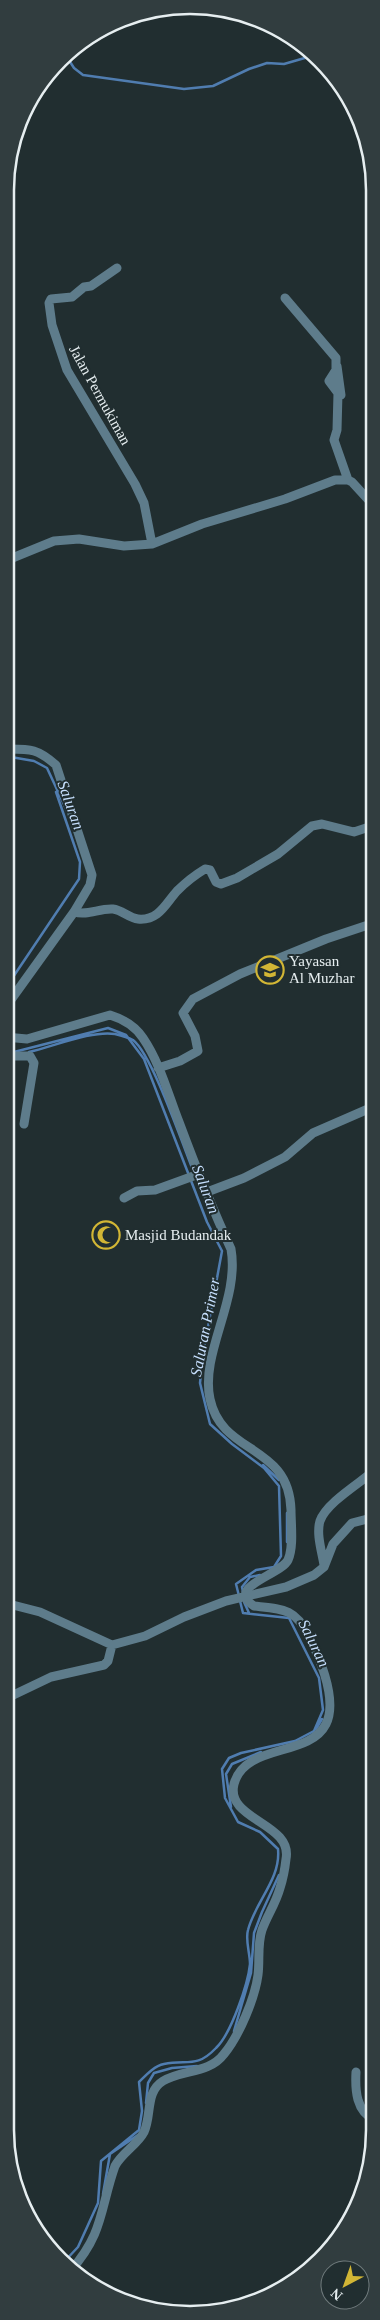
<svg xmlns="http://www.w3.org/2000/svg" width="380" height="2320" viewBox="0 0 380 2320" font-family="'Times New Roman',serif">
	<rect width="100%" height="100%" fill="#212e30"/>
	<g fill="none" stroke-linecap="round" stroke-linejoin="round">
		<path stroke="#507db0" stroke-width="2.5" d="M 65,54 L 74,68 L 83,75 L 184,89 L 213,86 L 249,69 L 267,63 L 284,64 L 315,55
			M 5,756 L 34,761 L 47,768 L 67,811
			M 5,758 L 13,758
			M 5,989 L 79,879 L 80,862 L 56,792
			M 14,1052 L 108,1028 L 126,1035 L 144,1059 L 207,1222 L 222,1251 L 203,1354 L 200,1383 L 210,1424 L 232,1444 L 264,1468 L 279,1486 L 281,1556 L 274,1567 L 256,1570 L 236,1584 L 239,1596
			M 29,1052 C 52,1047 92,1030 115,1034 C 119,1035 129,1038 133,1040 C 154,1056 188,1161 201,1190
			M 263,1465 L 279,1480
			M 287,1513 L 287,1542
			M 243,1592 L 242,1587 L 250,1577 L 260,1575
			M 244,1602 L 249,1613
			M 316,1729 L 322,1719
			M 231,1807 L 226,1774 L 232,1764 L 261,1752
			M 234,2031 L 251,1973 L 254,1933 L 262,1912 L 279,1875
			M 146,2103 L 148,2083 L 154,2073 L 172,2068 L 197,2066
			M 103,2194 L 110,2154 L 138,2135
			M 63,2263 L 78,2247 L 98,2203 L 101,2161 L 139,2130 L 142,2111 L 139,2082 C 146,2075 154,2066 164,2064 C 187,2059 196,2069 216,2048 C 231,2034 248,1984 250,1964 C 250,1953 245,1940 248,1930 C 255,1902 281,1879 278,1849 L 260,1832 L 238,1822 L 225,1798 L 222,1769 L 229,1758 L 241,1753 L 295,1741 L 314,1731 L 323,1710 L 319,1678 L 289,1618 L 243,1613 L 240,1601"/>
		<path stroke="#5e7c8b" stroke-width="9" d="M 117,268 L 91,286 L 84,287 L 72,297 L 51,299 L 49,303 L 52,325 L 67,370 L 135,484 L 144,503 L 152,544
			M 285,298 L 336,358 L 336,370 L 329,381 L 338,393 L 337,430 L 334,440 L 348,480
			M 337,366 L 341,395
			M 5,561 L 54,541 L 79,539 L 124,546 L 152,544 L 202,524 L 285,499 L 335,480 L 348,480 L 352,482 L 375,507
			M 5,686 L 9,682 L 5,663
			M 74,912 C 88,916 99,908 113,909 C 122,910 129,918 138,919 C 159,921 166,903 177,891 C 186,882 195,875 205,869 L 210,870 L 216,882 L 221,884 L 237,878 L 278,854 L 312,826 L 322,824 L 354,832 L 375,825
			M 5,1008 L 74,912 L 90,885 L 92,875 L 56,765 C 37,748 30,749 5,749
			M 5,1037 L 27,1039 L 110,1015 C 123,1019 135,1026 143,1038 C 160,1063 168,1094 179,1122 C 195,1165 212,1208 231,1249 C 240,1300 200,1353 210,1399 C 222,1456 289,1443 291,1510 C 291,1524 294,1547 288,1560 C 281,1575 224,1587 254,1606 C 282,1609 295,1608 309,1636 C 380,1783 250,1724 234,1784 C 225,1820 293,1823 286,1859 C 285,1868 283,1879 280,1888 C 276,1903 267,1916 262,1930 C 257,1945 260,1960 258,1975 C 255,1998 239,2036 224,2054 C 209,2074 183,2069 163,2081 C 145,2092 152,2115 144,2132 C 138,2144 122,2153 115,2166 C 100,2208 104,2233 71,2270
			M 5,1056 L 30,1056 L 34,1063 L 24,1124
			M 158,1068 L 180,1061 L 198,1051 L 195,1036 L 183,1013 L 193,999 L 240,974 L 326,939 L 365,926 L 375,925
			M 207,1192 L 244,1178 L 285,1157 L 313,1133 L 375,1106
			M 124,1198 L 137,1191 L 155,1190 L 199,1174
			M 324,1565 C 322,1552 316,1534 320,1521 C 326,1503 360,1483 375,1470
			M 5,1603 L 40,1612 L 112,1645 L 145,1636 L 184,1617 L 226,1601 L 286,1587 L 314,1575 L 324,1567 L 333,1544 L 352,1523 L 375,1517
			M 5,1699 L 51,1677 L 104,1665 L 108,1661 L 112,1645
			M 356,2072 C 355,2090 356,2112 375,2120"/>
	</g>
	<defs>
		<g id="school-ring" transform="scale(1.4375)"><circle r="9.5" fill="#212e30" stroke="#d2b635" stroke-width="1.5"/><path d="M0-5L7-2L0 1L-7-2ZM-4 1L0 2.5L4 1V4Q0 6-4 4Z" fill="#d2b635"/></g>
		<g id="mosque-ring" transform="scale(1.4375)"><circle r="9.5" fill="#212e30" stroke="#d2b635" stroke-width="1.5"/><path d="M3.5-4.9A6 6 0 1 0 3.5 4.9A5 5 0 1 1 3.5-4.9Z" fill="#d2b635"/></g>
	</defs>
	<g fill-rule="evenodd">
		<use href="#school-ring" x="270" y="970"/>
		<use href="#mosque-ring" x="106" y="1235"/>
	</g>
	<g text-anchor="middle" dominant-baseline="central" stroke-width="4" stroke-linejoin="round" paint-order="stroke">
		<g font-size="15" fill="#e6eef0" stroke="#212e30">
			<text transform="translate(100 395) rotate(61)">Jalan Permukiman</text>
		</g>
		<g font-size="15" fill="#e6eef0" stroke="#212e30" text-anchor="start">
			<text x="289" y="961">Yayasan<tspan x="289" dy="17">Al Muzhar</tspan></text>
			<text x="125" y="1235">Masjid Budandak</text>
		</g>
		<g font-size="16" font-style="italic" fill="#c6dffd" stroke="#212e30">
			<text transform="translate(71 805) rotate(70)">Saluran</text>
			<text transform="translate(206 1189) rotate(69)">Saluran</text>
			<text transform="translate(205 1327) rotate(-79)">Saluran Primer</text>
			<text transform="translate(314 1643) rotate(64)">Saluran</text>
		</g>
	</g>
	<path d="M0 0H380V2320H0ZM190 14H190A176 176 0 0 1 366 190V2130A176 176 0 0 1 190 2306H190A176 176 0 0 1 14 2130V190A176 176 0 0 1 190 14Z" fill="#313d3f" fill-rule="evenodd"/>
	<path fill="none" stroke="#e6eef0" stroke-width="2.5" d="M190 14H190A176 176 0 0 1 366 190V2130A176 176 0 0 1 190 2306H190A176 176 0 0 1 14 2130V190A176 176 0 0 1 190 14Z"/>
	<g transform="translate(345 2285) rotate(221)"><circle r="24" fill="#212e30" stroke="#707b7d"/>
	<path d="M0-4L9 19L0 12L-9 19Z" fill="#d2b635"/>
	<text y="-8" font-size="14" font-weight="bold" text-anchor="middle" fill="#e6eef0">N</text>
	</g>
</svg>
